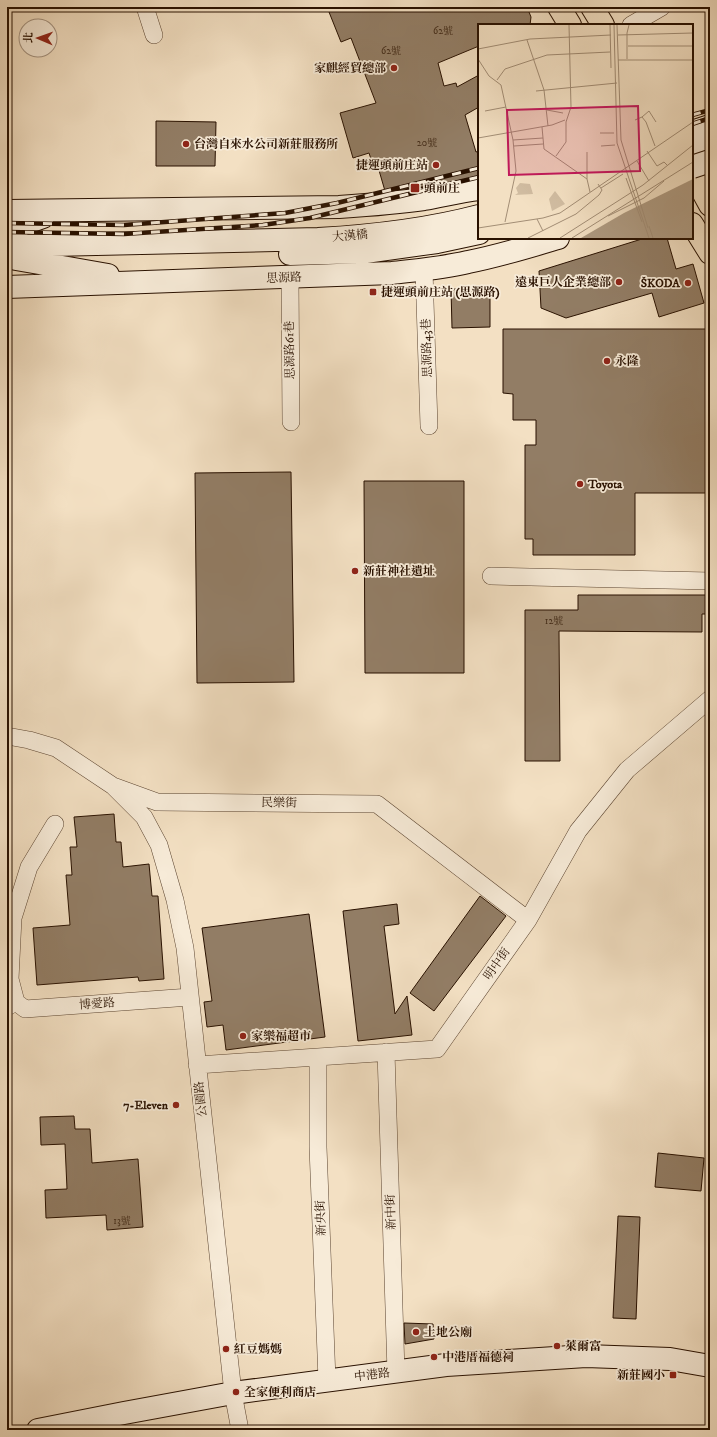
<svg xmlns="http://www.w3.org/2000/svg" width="717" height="1437" viewBox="0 0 717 1437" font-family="'IM FELL DW Pica','Noto Serif TC',serif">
	<rect width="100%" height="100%" fill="#f3e0c3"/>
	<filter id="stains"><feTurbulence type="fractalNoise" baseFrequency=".005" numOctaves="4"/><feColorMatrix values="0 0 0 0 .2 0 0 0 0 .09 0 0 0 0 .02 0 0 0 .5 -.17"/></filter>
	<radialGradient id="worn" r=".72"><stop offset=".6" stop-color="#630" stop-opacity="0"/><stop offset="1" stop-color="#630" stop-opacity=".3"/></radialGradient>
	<path fill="#927d65" stroke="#291100" d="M 327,7 L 525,7 L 529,12 L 531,17 L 530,25 L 479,25 L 479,46 L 438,63 L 444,86 L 456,83 L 457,87 L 479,75 L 479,107 L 465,115 L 476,152 L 479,151 L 479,177 L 422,187 L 385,191 L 376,160 L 372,162 L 369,153 L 353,158 L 340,113 L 376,103 L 351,38 L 341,42 Z
		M 156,121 L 216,122 L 215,166 L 156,166 Z
		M 645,238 L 667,238 L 676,269 L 693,264 L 704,303 L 659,317 L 652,293 L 566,318 L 541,308 L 539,271 Z
		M 490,288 L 490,327 L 452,328 L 451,289 Z
		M 503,329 L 710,329 L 710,493 L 635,493 L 635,555 L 533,555 L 533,539 L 525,539 L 525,445 L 536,445 L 536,420 L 513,420 L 513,394 L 503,393 Z
		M 291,472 L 294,682 L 197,683 L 195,473 Z
		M 364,481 L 464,481 L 464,673 L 365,673 Z
		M 578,595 L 710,595 L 710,614 L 702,614 L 702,632 L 559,631 L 560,761 L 525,761 L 525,610 L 578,610 Z
		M 114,814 L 116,842 L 121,842 L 123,867 L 149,864 L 152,896 L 158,896 L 164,979 L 139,981 L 138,977 L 37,985 L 33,928 L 70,925 L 66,875 L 72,875 L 70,847 L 77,847 L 74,817 Z
		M 480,896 L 506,916 L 434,1011 L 410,993 Z
		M 397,904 L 399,924 L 384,926 L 395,1014 L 407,996 L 412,1035 L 358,1041 L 343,911 Z
		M 309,914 L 325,1037 L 226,1050 L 223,1025 L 207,1027 L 204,1002 L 212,1001 L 202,928 Z
		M 74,1116 L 75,1129 L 90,1129 L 92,1163 L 138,1159 L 143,1227 L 107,1230 L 106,1215 L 46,1218 L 45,1190 L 67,1189 L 65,1144 L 41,1145 L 40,1117 Z
		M 658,1153 L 704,1158 L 701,1191 L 655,1187 Z
		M 618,1216 L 640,1217 L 636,1319 L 613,1318 Z
		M 404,1323 L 433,1324 L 434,1339 L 405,1344 Z"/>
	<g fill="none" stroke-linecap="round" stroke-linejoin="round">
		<g stroke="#5c4531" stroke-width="18">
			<path id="street" d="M 145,7 L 154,35
				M 631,25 L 662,7
				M 424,270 L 429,426
				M 290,278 L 291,422
				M 491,576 L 710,581
				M 7,736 L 29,740 L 56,748 L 113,786 L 157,802 L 377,804 L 528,920
				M 113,786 L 144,817 L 159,845 L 175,900 L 185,948 L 233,1393 L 240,1430
				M 16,1002 L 10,979 L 13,918 L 29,867 L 55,824
				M 7,1007 L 16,1002 L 25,1009 L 190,997
				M 386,1052 L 396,1372
				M 318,1057 L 318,1147 L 327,1380
				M 197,1065 L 437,1049 L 528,920 L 578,831 L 627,770 L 710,699"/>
		</g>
		<g stroke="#291100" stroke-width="24">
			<path id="secondary" d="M 692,132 L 710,126
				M 692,151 L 710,145
				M 7,211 L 339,207 C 368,205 396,203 424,199 C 442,196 460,191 479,189
				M 7,230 L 43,217
				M 7,246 L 318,239 C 372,236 426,230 479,216
				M 290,254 L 365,252 L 437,242 L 479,233
				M 16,259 L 108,275
				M 7,287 L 392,273 C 418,270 443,268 468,262 C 499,256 528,247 558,238
				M 38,1430 L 124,1413 L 233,1393 L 446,1365 L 586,1356 L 670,1359 L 710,1366"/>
		</g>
		<g stroke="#291100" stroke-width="24">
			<path id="primary" d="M 559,7 L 570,25
				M 592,7 L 603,25
				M 692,172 L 710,205
				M 692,224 L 710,253"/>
		</g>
		<use href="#street" stroke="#f7ebd8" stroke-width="17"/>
		<use href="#secondary" stroke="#f7ebd8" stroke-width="22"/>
		<use href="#primary" stroke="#f3e0c3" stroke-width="22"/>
		<g stroke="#291100" stroke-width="4.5">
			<path id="rail" d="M 692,115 L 710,110
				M 692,124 L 710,118
				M 7,223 L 124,225 L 285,213 L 337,203 L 479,168
				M 7,232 L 124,234 L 263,225 L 310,218 L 479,177"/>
		</g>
		<use href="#rail" stroke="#f7ebd8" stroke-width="3" stroke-dasharray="9" stroke-linecap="butt"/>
		<g stroke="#291100" stroke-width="24" stroke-linecap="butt">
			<path id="secondary-bridge" d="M 692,167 L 710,161"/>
		</g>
		<use href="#secondary-bridge" stroke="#f7ebd8" stroke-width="22"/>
	</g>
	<g fill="#8f2418" stroke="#f7ebd8" stroke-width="1.5">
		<circle cx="394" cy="68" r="4"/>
		<circle cx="186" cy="144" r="4"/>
		<circle cx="436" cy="165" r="4"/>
		<rect x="410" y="183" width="10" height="10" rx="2"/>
		<circle cx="619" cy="282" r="4"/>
		<circle cx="688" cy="283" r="4"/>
		<rect x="369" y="288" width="8" height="8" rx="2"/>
		<circle cx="607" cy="361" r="4"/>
		<circle cx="580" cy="484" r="4"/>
		<circle cx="355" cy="571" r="4"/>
		<circle cx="243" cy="1036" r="4"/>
		<circle cx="176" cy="1105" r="4"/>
		<circle cx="416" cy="1332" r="4"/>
		<circle cx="557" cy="1346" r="4"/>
		<circle cx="226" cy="1349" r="4"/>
		<circle cx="434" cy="1357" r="4"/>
		<rect x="669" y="1371" width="8" height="8" rx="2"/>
		<circle cx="236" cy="1392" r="4"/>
	</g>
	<g text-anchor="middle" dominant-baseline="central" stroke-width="3.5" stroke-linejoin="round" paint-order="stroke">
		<g font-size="10" fill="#432c19">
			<text x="443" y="31">62號</text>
			<text x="391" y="51">62號</text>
			<text x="427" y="143">20號</text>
			<text x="554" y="621">12號</text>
			<text x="122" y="1221">13號</text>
		</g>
		<g font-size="12" font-weight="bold" fill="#291100" stroke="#f7ebd8" text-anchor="start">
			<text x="386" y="68" text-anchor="end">家麒經貿總部</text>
			<text x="194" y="144">台灣自來水公司新莊服務所</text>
			<text x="428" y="165" text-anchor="end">捷運頭前庄站</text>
			<text x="424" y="188">頭前庄</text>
			<text x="611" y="282" text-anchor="end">遠東巨人企業總部</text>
			<text x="680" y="283" text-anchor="end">ŠKODA</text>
			<text x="381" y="292">捷運頭前庄站 (思源路)</text>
			<text x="615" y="361">永隆</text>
			<text x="588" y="484">Toyota</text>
			<text x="363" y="571">新莊神社遺址</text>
			<text x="251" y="1036">家樂福超市</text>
			<text x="168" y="1105" text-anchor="end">7-Eleven</text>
			<text x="424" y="1332">土地公廟</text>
			<text x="565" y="1346">萊爾富</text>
			<text x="234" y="1349">紅豆媽媽</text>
			<text x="442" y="1357">中港厝福德祠</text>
			<text x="665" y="1375" text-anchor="end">新莊國小</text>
			<text x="244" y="1392">全家便利商店</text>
		</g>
		<g font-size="12" fill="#291100" stroke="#f7ebd8">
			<text transform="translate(350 236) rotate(-5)">大漢橋</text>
			<text transform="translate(284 278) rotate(-2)">思源路</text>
			<text transform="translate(427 348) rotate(-92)">思源路43巷</text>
			<text transform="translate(290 350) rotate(-91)">思源路61巷</text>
			<text transform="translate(279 803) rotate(1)">民樂街</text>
			<text transform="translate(497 964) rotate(-55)">明中街</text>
			<text transform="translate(97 1004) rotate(-4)">博愛路</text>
			<text transform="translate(201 1099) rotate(-96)">公園路</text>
			<text transform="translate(391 1212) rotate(-92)">新中街</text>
			<text transform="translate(321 1218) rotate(-92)">新央街</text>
			<text transform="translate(372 1375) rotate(-7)">中港路</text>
		</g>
	</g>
	<g transform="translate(478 24)">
		<rect width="215" height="215" fill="#f3e0c3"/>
		<path d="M 42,159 L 52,160 L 55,170 L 37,171 L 40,169 L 38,164 ZM 77,167 L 87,180 L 74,187 L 71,175 Z" fill="#d1bda2"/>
		<path d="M 215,155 L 215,214 L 103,214 L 146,189 Z" fill="#ae9a81"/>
		<path fill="none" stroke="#a28d75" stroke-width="1" d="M 132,1 L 133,44M 136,1 L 139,119 L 171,214M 139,1 L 143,116 L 170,204M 140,11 L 215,9M 49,16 L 66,66 L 70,102M 150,22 L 215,22M 0,25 L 52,15 L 133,11M 0,35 L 11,52 L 23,61 L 35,116 L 38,147 L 27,198M 149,35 L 149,9 L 151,1M 140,36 L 215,36M 19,56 L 27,45 L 69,31 L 132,28M 58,67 L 139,59M 69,86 L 85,89M 7,87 L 28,83M 164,93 L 171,87 L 178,98M 157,96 L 164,93 L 168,98 L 177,122M 64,103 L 66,125 L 109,155 L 112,168M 122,109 L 136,109M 0,114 L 74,101 L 87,96M 35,116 L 65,114M 36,122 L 65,120M 123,122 L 137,121M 169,127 L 179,142 L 186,138 L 189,141M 109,128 L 109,155M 78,132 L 88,118 L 88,98 L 93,83 L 91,1M 159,137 L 171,157M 148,154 L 164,198M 123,164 L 145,150M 130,192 L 166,174 L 186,157M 59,195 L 65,207M 171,202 L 175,214M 0,204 L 65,194 L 82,189 L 215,98M 50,214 L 98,190 L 121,171 L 124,166 L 120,160M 82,214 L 165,161 L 215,121M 94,214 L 215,138"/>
		<path fill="#c2185b" fill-opacity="0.15" stroke="#c2185b" stroke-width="2" d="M 160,82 L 162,147 L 31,151 L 29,86 Z"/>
		<rect width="215" height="215" fill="none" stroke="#291100" stroke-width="2"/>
	</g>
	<rect width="717" height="1437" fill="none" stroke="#f3e0c3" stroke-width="24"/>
	<rect x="8" y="8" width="701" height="1421" fill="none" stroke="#291100" stroke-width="2"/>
	<rect x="12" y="12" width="693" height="1413" fill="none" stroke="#291100"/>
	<g transform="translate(38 38) rotate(272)"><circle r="19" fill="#f7ebd8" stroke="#a59482"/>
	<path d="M0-3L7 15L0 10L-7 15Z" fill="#8f2418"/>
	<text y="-6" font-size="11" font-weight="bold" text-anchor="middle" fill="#291100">北</text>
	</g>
	<rect width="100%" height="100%" filter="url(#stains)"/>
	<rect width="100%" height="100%" fill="url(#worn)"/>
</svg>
